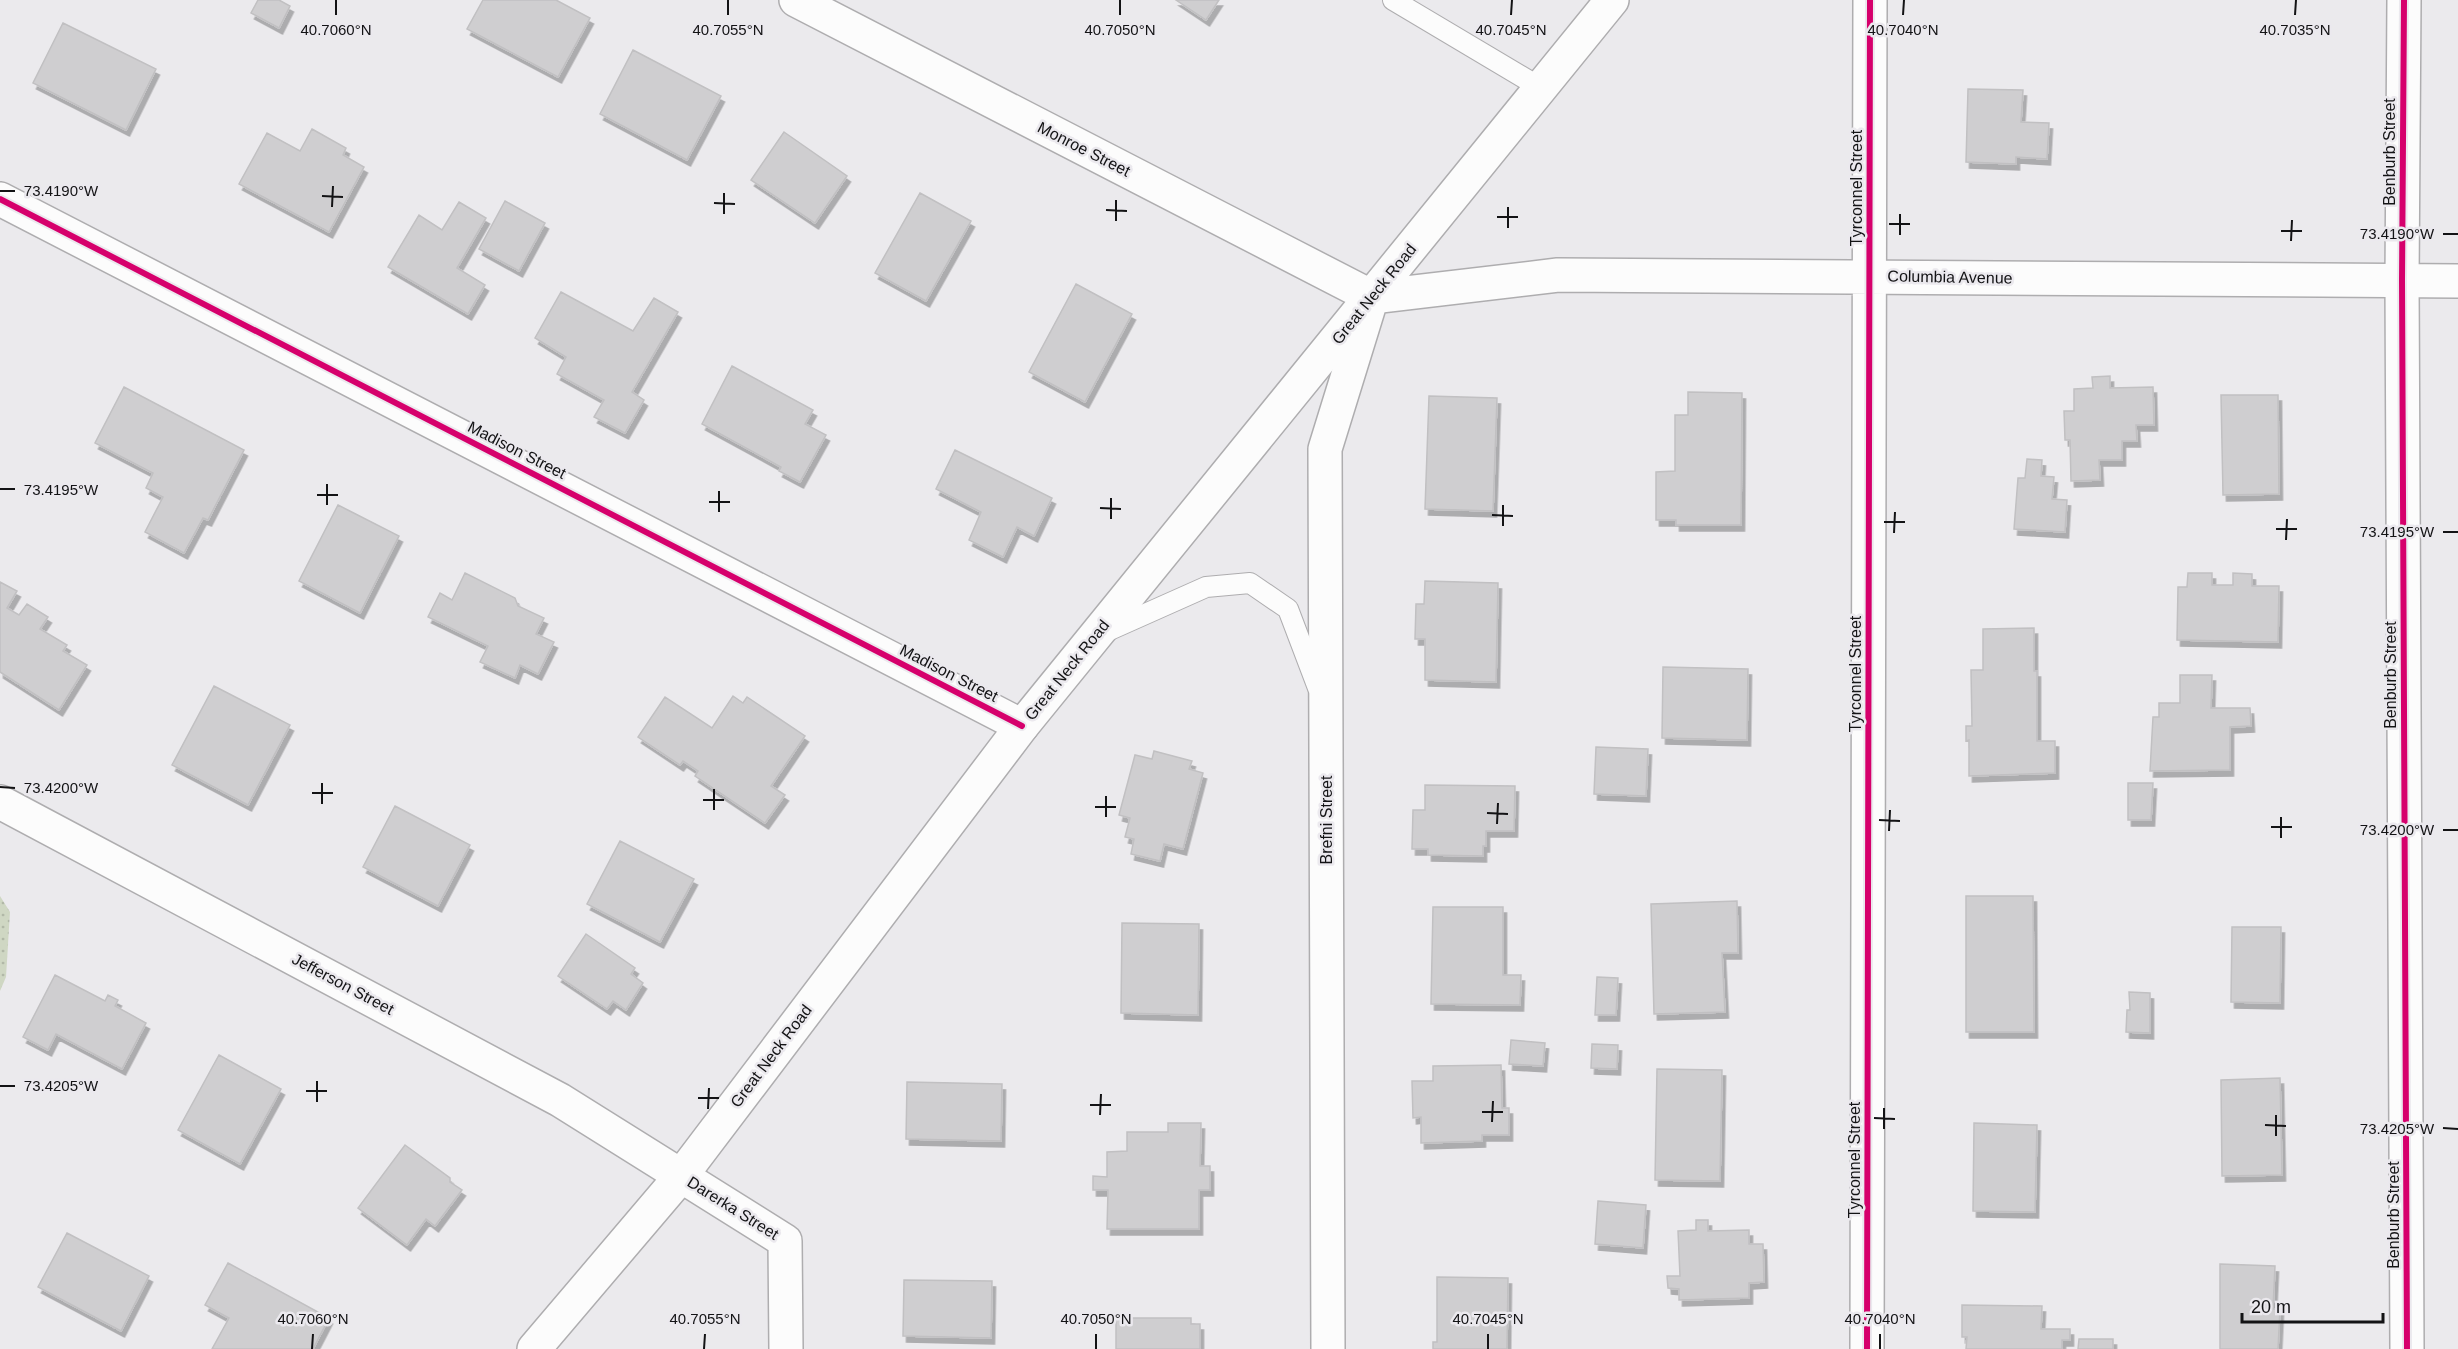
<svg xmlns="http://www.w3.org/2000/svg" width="2458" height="1349" viewBox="0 0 2458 1349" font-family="Arial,sans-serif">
	<defs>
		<pattern id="grass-dots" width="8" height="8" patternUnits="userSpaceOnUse" patternTransform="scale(1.5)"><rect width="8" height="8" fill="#cfd7c3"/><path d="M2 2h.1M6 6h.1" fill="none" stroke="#b1b8a7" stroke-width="1.8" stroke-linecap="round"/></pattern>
		<filter id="shadow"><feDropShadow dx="3.5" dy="6" stdDeviation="0" flood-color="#0004"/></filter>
	</defs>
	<rect width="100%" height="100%" fill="#ebeaed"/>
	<path fill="url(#grass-dots)" d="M 0,896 L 10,912 L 6,977 L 0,991 Z"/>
	<path fill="#cfced0" stroke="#c1c0c2" stroke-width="1.5" filter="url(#shadow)" d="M 258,0 L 279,0 L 290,6 L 279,28 L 251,13 Z
		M 483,0 L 556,0 L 590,18 L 558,77 L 467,29 Z
		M 1176,0 L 1219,0 L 1206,20 Z
		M 63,23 L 156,69 L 126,130 L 33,83 Z
		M 633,50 L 721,96 L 687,160 L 600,114 Z
		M 1968,89 L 2023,90 L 2021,122 L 2049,123 L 2047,159 L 2016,157 L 2016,164 L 1966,162 Z
		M 312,129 L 346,148 L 343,155 L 364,167 L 329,232 L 239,184 L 267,133 L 300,151 Z
		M 784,132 L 847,176 L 815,223 L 751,180 Z
		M 920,193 L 971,221 L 926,301 L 875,273 Z
		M 505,201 L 545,223 L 519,271 L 479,249 Z
		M 459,202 L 486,218 L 457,268 L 485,285 L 468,314 L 388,267 L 419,215 L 442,230 Z
		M 1076,284 L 1132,314 L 1085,402 L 1029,372 Z
		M 561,292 L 633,331 L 654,298 L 678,312 L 632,392 L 644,400 L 625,433 L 594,417 L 604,400 L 557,374 L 566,357 L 535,338 Z
		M 732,366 L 813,410 L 805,424 L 826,435 L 800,482 L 779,471 L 781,467 L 702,424 Z
		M 2110,376 L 2110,388 L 2153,387 L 2154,425 L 2136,425 L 2137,441 L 2122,441 L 2122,460 L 2099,460 L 2100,480 L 2071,481 L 2070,440 L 2065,440 L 2064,411 L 2074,411 L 2074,389 L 2093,388 L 2092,377 Z
		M 124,387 L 244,450 L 208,520 L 203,518 L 184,553 L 145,532 L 163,497 L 146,488 L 153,473 L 95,443 Z
		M 1688,392 L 1742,393 L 1741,525 L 1676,525 L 1676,520 L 1656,520 L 1656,472 L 1675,471 L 1675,415 L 1688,415 Z
		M 2221,395 L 2278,395 L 2279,494 L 2223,495 Z
		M 1429,396 L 1497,398 L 1493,511 L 1425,509 Z
		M 955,450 L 1052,498 L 1034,536 L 1017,527 L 1003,557 L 969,540 L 981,512 L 936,489 Z
		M 2027,459 L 2042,460 L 2041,476 L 2054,477 L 2052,499 L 2067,500 L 2065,532 L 2014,529 L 2018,478 L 2025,478 Z
		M 338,505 L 399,536 L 360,613 L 299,581 Z
		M 465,573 L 515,598 L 518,606 L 544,618 L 536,634 L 554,642 L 538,674 L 520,665 L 515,678 L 480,662 L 488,646 L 428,617 L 440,593 L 452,600 Z
		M 2188,573 L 2212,573 L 2212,585 L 2233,585 L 2233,573 L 2252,574 L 2252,586 L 2279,586 L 2278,642 L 2177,640 L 2178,587 L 2187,587 Z
		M 1425,581 L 1498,583 L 1496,682 L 1425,680 L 1425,639 L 1415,639 L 1416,604 L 1424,604 Z
		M 0,582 L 17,591 L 7,608 L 19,615 L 27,604 L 48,617 L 40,629 L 67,645 L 63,651 L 87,665 L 59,710 L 0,672 Z
		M 2034,628 L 2034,671 L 2037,671 L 2037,741 L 2055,741 L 2055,773 L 1969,776 L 1969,740 L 1966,741 L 1966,726 L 1972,726 L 1971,670 L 1983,670 L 1983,629 Z
		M 1663,667 L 1748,669 L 1747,740 L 1662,738 Z
		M 2180,675 L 2212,675 L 2211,708 L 2250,708 L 2251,726 L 2230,727 L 2230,770 L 2150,771 L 2153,717 L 2159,717 L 2159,703 L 2180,703 Z
		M 214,686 L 290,725 L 248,805 L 172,765 Z
		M 733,696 L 743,703 L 747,697 L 805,736 L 771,786 L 785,795 L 765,823 L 695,776 L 698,771 L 683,761 L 680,765 L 638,737 L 665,697 L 712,728 Z
		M 1596,747 L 1648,749 L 1646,796 L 1594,794 Z
		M 1154,751 L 1192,761 L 1189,769 L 1203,773 L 1183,849 L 1164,844 L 1160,861 L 1131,854 L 1134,839 L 1125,837 L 1130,818 L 1119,815 L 1135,755 L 1152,759 Z
		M 2128,783 L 2153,783 L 2151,820 L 2128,820 Z
		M 1425,785 L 1515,786 L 1514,831 L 1486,831 L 1486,846 L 1483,846 L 1483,856 L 1428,855 L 1428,849 L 1412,849 L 1413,810 L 1425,810 Z
		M 395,806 L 470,845 L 438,906 L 363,867 Z
		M 620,841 L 694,879 L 660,942 L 587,904 Z
		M 1966,896 L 2033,896 L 2034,1032 L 1966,1032 Z
		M 1737,901 L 1738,953 L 1722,953 L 1725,1012 L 1654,1014 L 1651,904 Z
		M 1433,907 L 1503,907 L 1503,975 L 1521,975 L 1520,1005 L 1431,1004 Z
		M 1122,923 L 1199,924 L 1198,1015 L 1121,1013 Z
		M 2232,927 L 2281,927 L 2280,1003 L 2231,1002 Z
		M 586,934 L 635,968 L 631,974 L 643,983 L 626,1010 L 613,1001 L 607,1009 L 558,976 Z
		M 55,975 L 105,1001 L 108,995 L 118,1000 L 115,1006 L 146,1023 L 122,1069 L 56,1034 L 48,1050 L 23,1037 Z
		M 1597,977 L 1618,978 L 1616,1015 L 1595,1015 Z
		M 2129,992 L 2150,993 L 2150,1033 L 2126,1032 L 2127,1010 L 2130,1010 Z
		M 1511,1040 L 1545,1043 L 1543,1066 L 1509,1064 Z
		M 1592,1044 L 1618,1045 L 1617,1069 L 1591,1068 Z
		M 219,1055 L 281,1089 L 240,1164 L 178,1130 Z
		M 1501,1065 L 1502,1108 L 1509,1108 L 1509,1135 L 1482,1135 L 1482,1141 L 1421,1143 L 1421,1117 L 1413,1118 L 1412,1081 L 1433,1081 L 1433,1066 Z
		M 1657,1069 L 1722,1070 L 1720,1181 L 1655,1180 Z
		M 2280,1078 L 2282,1175 L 2222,1176 L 2221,1080 Z
		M 907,1082 L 1002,1084 L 1001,1141 L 906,1139 Z
		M 1168,1123 L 1201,1123 L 1200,1166 L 1210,1166 L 1210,1190 L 1199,1190 L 1199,1229 L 1107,1229 L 1108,1190 L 1093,1190 L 1093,1176 L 1107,1177 L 1107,1152 L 1127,1151 L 1127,1132 L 1168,1132 Z
		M 1974,1123 L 2037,1125 L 2035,1212 L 1973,1211 Z
		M 405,1145 L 450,1178 L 450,1182 L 462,1190 L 435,1226 L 426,1219 L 407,1245 L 358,1208 Z
		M 1598,1201 L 1646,1205 L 1643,1248 L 1595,1244 Z
		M 1696,1220 L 1708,1220 L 1708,1231 L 1749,1230 L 1749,1244 L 1763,1244 L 1764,1282 L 1749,1283 L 1749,1298 L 1679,1300 L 1679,1289 L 1668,1288 L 1667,1276 L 1680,1276 L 1678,1231 L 1696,1230 Z
		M 67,1233 L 149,1276 L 121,1331 L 38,1287 Z
		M 228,1263 L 329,1318 L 313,1349 L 212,1349 L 229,1318 L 205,1305 Z
		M 2220,1264 L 2275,1266 L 2273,1309 L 2280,1309 L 2278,1349 L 2220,1349 Z
		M 1437,1277 L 1508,1278 L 1507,1349 L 1433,1349 L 1433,1342 L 1437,1342 Z
		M 904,1280 L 992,1281 L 991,1338 L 903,1336 Z
		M 1962,1305 L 2042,1306 L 2041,1329 L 2070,1329 L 2070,1340 L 2062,1340 L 2062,1349 L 1966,1349 L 1967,1337 L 1962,1337 Z
		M 1116,1318 L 1191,1318 L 1191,1324 L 1200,1324 L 1200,1349 L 1116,1349 Z
		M 2079,1339 L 2113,1339 L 2113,1349 L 2078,1349 Z"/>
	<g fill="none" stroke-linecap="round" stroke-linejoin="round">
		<g stroke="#aeadaf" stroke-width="22">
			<path id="service" d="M 1393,0 L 1541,88
				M 1105,632 L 1206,587 L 1250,583 L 1288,609 L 1318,688"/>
		</g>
		<g stroke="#aeadaf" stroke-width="36">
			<path id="minor" d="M 796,0 L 1372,297
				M 2404,0 L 2402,281 L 2407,1349
				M 0,199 L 1022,726
				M 1372,297 L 1558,275 L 2458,281
				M 0,802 L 560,1100 L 785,1241 L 786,1349
				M 1328,1349 L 1325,449 L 1372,297
				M 1867,1349 L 1870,0"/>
		</g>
		<g stroke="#aeadaf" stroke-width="36">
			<path id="secondary" d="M 534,1349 L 681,1176 L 1022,726 L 1612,0"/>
		</g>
		<use href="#service" stroke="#fcfcfc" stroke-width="20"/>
		<use href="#minor" stroke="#fcfcfc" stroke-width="33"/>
		<use href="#secondary" stroke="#fcfcfc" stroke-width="33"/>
		<g stroke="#ebe9ee" stroke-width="10">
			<path id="cycleway" d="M 2404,0 L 2402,281 L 2407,1349
				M 0,199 L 1022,726
				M 1867,1349 L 1870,0"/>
		</g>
		<use href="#cycleway" stroke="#d6006c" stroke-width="6"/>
	</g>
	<path fill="none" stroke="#131315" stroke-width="2" d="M 336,15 L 336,0M 728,15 L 728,0M 1120,15 L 1120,0M 1511,15 L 1512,0M 1903,15 L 1904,0M 2295,15 L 2296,0M 0,191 L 15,191M 322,196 L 343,197M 714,203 L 735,204M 332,207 L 333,186M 1106,210 L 1127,211M 724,214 L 724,193M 1497,217 L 1518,217M 1116,221 L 1116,200M 1889,224 L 1910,224M 1508,228 L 1508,207M 2281,231 L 2302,231M 2443,234 L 2458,234M 1900,235 L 1900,214M 2291,241 L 2292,220M 0,489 L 15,489M 317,495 L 338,495M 709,502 L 730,502M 327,505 L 327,484M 1100,508 L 1121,509M 719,512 L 719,491M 1492,515 L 1513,516M 1111,519 L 1111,498M 1884,522 L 1905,522M 1503,526 L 1503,505M 2276,529 L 2297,529M 2443,532 L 2458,532M 1894,533 L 1895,512M 2286,540 L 2287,519M 0,787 L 15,788M 312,793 L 333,793M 703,800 L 724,800M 322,804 L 322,783M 1095,807 L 1116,807M 714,810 L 714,789M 1487,813 L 1508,814M 1106,817 L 1106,796M 1879,820 L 1900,821M 1497,824 L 1498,803M 2271,827 L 2292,827M 2443,830 L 2458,830M 1889,831 L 1890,810M 2281,838 L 2281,817M 0,1086 L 15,1086M 306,1091 L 327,1091M 698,1098 L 719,1098M 317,1102 L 317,1081M 1090,1105 L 1111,1105M 708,1109 L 709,1088M 1482,1112 L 1503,1112M 1100,1115 L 1101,1094M 1874,1118 L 1895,1119M 1492,1122 L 1493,1101M 2265,1125 L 2286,1126M 2443,1128 L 2458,1129M 1884,1129 L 1884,1108M 2276,1136 L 2276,1115M 312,1349 L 313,1334M 704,1349 L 705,1334M 1096,1349 L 1096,1334M 1488,1349 L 1488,1334M 1880,1349 L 1880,1334"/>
	<g text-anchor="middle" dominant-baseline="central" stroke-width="5" stroke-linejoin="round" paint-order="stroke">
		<g font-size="16" fill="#131315" stroke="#ebe9ee">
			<text transform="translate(1084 149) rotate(27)">Monroe Street</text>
			<text transform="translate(2389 152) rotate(-90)">Benburb Street</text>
			<text transform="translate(1856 188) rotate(-90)">Tyrconnel Street</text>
			<text transform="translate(1950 277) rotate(1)">Columbia Avenue</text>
			<text transform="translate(1374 294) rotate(-51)">Great Neck Road</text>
			<text transform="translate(517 450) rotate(27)">Madison Street</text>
			<text transform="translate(1067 670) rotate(-51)">Great Neck Road</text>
			<text transform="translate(949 673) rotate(27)">Madison Street</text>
			<text transform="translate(1855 674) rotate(-90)">Tyrconnel Street</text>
			<text transform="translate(2390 675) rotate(-90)">Benburb Street</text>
			<text transform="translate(1326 820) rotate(-90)">Brefni Street</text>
			<text transform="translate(343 984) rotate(28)">Jefferson Street</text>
			<text transform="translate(771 1056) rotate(-53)">Great Neck Road</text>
			<text transform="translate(1854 1160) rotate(-90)">Tyrconnel Street</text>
			<text transform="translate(733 1208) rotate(32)">Darerka Street</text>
			<text transform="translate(2393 1215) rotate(-90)">Benburb Street</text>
		</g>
	</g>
	<g font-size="15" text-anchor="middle" fill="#131315" stroke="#ebe9ee" stroke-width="5" stroke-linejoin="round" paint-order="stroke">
		<text x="336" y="35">40.7060°N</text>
		<text x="728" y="35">40.7055°N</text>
		<text x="1120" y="35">40.7050°N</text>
		<text x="1511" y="35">40.7045°N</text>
		<text x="1903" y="35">40.7040°N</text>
		<text x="2295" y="35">40.7035°N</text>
		<text x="61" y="196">73.4190°W</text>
		<text x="2397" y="239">73.4190°W</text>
		<text x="61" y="495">73.4195°W</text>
		<text x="2397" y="537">73.4195°W</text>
		<text x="61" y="793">73.4200°W</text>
		<text x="2397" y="835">73.4200°W</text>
		<text x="61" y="1091">73.4205°W</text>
		<text x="2397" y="1134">73.4205°W</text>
		<text x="313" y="1324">40.7060°N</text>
		<text x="705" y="1324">40.7055°N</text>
		<text x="1096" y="1324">40.7050°N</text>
		<text x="1488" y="1324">40.7045°N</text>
		<text x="1880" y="1324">40.7040°N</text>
	</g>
	<path d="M2242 1313v9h141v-9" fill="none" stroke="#131315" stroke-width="3"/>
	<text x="2251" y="1313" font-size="18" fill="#131315" stroke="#ebe9ee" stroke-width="4.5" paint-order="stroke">20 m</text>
</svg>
